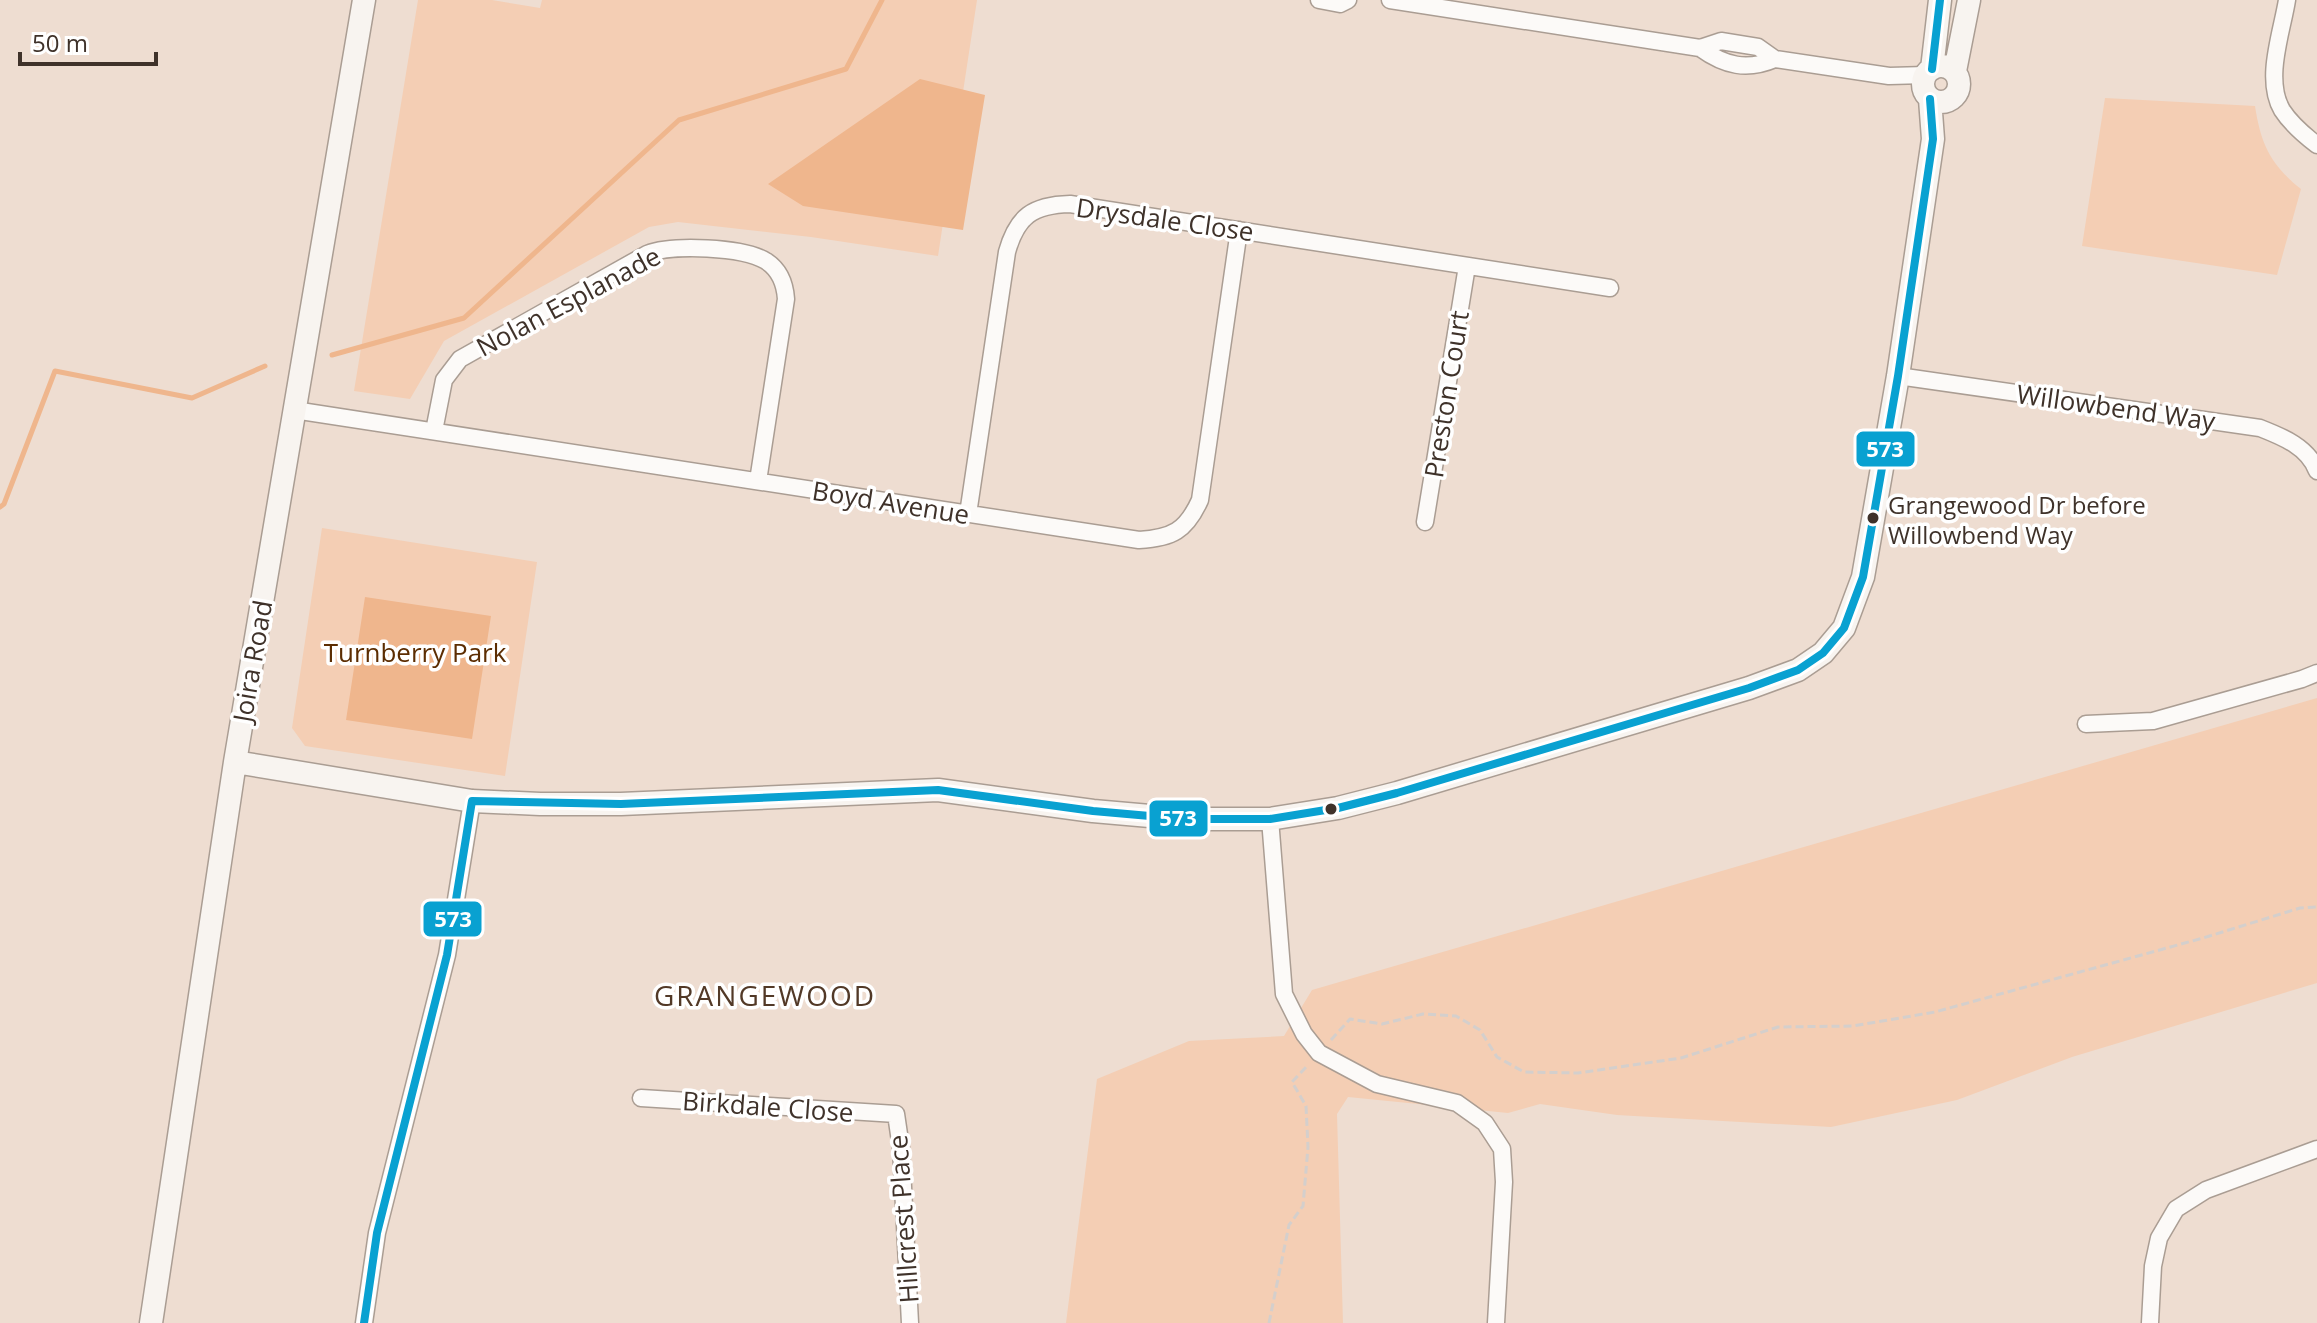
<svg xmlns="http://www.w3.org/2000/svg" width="2317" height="1323" viewBox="0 0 2317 1323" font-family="'Open Sans',sans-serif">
	<rect width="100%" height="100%" fill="#eeddd1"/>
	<path fill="#f4ceb4" d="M 418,0 L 492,0 L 540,8 L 542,0 L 977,0 L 938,256 L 811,237 L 678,222 L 649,227 L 444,341 L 410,399 L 354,391 Z
		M 2105,98 L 2255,106 C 2261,145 2271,165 2301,189 L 2277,275 L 2082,246 Z
		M 322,528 L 537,562 L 505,776 L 305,746 L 292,728 Z
		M 2317,698 L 2317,983 L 2072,1057 L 1957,1100 L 1831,1127 L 1617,1115 L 1540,1104 L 1508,1113 L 1348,1097 L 1337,1114 L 1343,1323 L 1066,1323 L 1097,1079 L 1189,1041 L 1284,1036 L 1312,990 Z"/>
	<path fill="#efb68d" d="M 920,79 L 985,95 L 963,230 L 803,206 L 768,184 Z
		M 365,597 L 491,616 L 472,739 L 346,720 Z"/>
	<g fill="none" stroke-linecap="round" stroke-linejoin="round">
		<path stroke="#efb68d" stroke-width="5" d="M 332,355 L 464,318 L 679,120 L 846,69 L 882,0
			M 0,507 L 4,504 L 55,371 L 192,398 L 265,366"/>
		<g stroke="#aa9d93" stroke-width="19">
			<path id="street" d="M 1319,0 L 1340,4 L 1348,0
				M 1390,0 L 1700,48 C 1725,66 1747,71 1775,59
				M 2287,0 C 2282,32 2264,79 2282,110 C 2291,124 2304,135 2317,145
				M 1700,48 L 1721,41 L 1758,47 L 1775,59 L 1889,76 L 1926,75
				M 1898,376 L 2260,428 C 2283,437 2308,447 2317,471
				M 294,410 L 1139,540 C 1172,538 1186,531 1200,500 L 1239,230
				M 434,431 L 444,380 L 460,359 L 647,254 C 672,244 743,247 766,261 C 780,270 785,284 786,299 L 758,481
				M 968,514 L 1007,252 C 1017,216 1033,205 1070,204 L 1610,288
				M 1425,522 L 1467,266
				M 2086,724 L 2153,721 L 2302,679 L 2317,673
				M 1270,819 L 1284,994 L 1304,1034 L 1319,1053 L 1377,1084 L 1457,1103 L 1485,1123 L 1502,1149 L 1504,1182 L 1496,1323
				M 641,1098 L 896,1114 L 901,1148 L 910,1323
				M 364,1323 L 377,1233 L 447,955 L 472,801
				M 2150,1323 L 2153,1266 L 2159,1238 L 2176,1209 L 2206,1190 L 2317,1149"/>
		</g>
		<g stroke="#aa9d93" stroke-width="25">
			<path id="secondary" d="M1923 84a18 18 0 1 1 36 0a18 18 0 1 1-36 0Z
				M 1932,69 L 1940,0
				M 1955,71 L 1969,0
				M 235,762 L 472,801 L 540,804 L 621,804 L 938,790 L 1093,811 L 1184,819 L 1270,819 L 1338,808 L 1397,793 L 1749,688 L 1798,670 L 1823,653 L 1844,628 L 1863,577 L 1898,376 L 1933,139 L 1930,99
				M 151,1323 L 235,762 L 364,0"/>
		</g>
		<path stroke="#d4cfcc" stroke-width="3" stroke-dasharray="8 4" stroke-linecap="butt" d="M 1331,1040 L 1350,1019 L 1382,1024 L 1423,1014 L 1456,1016 L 1480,1030 L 1497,1057 L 1524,1072 L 1578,1073 L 1681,1058 L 1778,1027 L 1853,1026 L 1935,1012 L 2203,938 L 2300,908 L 2317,907
			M 1269,1323 L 1289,1225 L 1303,1206 L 1308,1147 L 1306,1106 L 1292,1082 L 1307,1066"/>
		<use href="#street" stroke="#fcfaf8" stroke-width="16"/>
		<use href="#secondary" stroke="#f8f4f0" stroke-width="22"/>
		<g stroke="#fff" stroke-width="14">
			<path id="bus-1" d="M 1932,69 L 1940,0
				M 364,1323 L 377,1233 L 447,955 L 472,801 L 621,804 L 938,790 L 1093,811 L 1184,819 L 1270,819 L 1338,808 L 1397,793 L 1749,688 L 1798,670 L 1823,653 L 1844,628 L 1863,577 L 1898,376 L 1933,139 L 1930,99"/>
		</g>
		<use href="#bus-1" stroke="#09a1d1" stroke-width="8"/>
	</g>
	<g fill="#3f322a" stroke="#fff" stroke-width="3">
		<circle cx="1873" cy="518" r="7"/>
		<circle cx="1331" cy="809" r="7"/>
	</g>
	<g text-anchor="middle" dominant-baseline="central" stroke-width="7" stroke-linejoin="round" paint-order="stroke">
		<g font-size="24" fill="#3f322a" stroke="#fff" text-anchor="start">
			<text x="1888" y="504">Grangewood Dr before<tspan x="1888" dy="30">Willowbend Way</tspan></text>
		</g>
		<g font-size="26" fill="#3f322a" stroke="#fff">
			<text transform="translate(1165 219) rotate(8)">Drysdale Close</text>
			<text transform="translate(568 301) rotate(-28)">Nolan Esplanade</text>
			<text transform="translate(1446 394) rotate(-81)">Preston Court</text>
			<text transform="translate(2116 407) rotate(8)">Willowbend Way</text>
			<text transform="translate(891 502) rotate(9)">Boyd Avenue</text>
			<text transform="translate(252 661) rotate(-80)">Joira Road</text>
			<text transform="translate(768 1106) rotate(4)">Birkdale Close</text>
			<text transform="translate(903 1219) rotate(-94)">Hillcrest Place</text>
		</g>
		<g font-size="26" fill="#5c2d02" stroke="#fff">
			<text x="415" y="652">Turnberry Park</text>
		</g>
		<g font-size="28" letter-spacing="2" fill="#523927" stroke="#fff">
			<text x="765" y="995">GRANGEWOOD</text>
		</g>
	</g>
	<g stroke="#fff" stroke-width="3">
		<rect x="1855" y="430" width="61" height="38" rx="8" fill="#09a1d1"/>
		<rect x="1148" y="799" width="61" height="39" rx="8" fill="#09a1d1"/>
		<rect x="422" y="900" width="61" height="38" rx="8" fill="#09a1d1"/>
	</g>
	<g font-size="22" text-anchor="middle" font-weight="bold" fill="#fff">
		<text x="1885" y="457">573</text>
		<text x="1178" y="826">573</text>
		<text x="453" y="927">573</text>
	</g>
	<path d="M20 52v12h136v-12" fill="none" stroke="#3f322a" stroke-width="4"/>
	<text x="32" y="52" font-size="24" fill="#3f322a" stroke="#ffffff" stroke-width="6" paint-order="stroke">50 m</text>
</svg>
